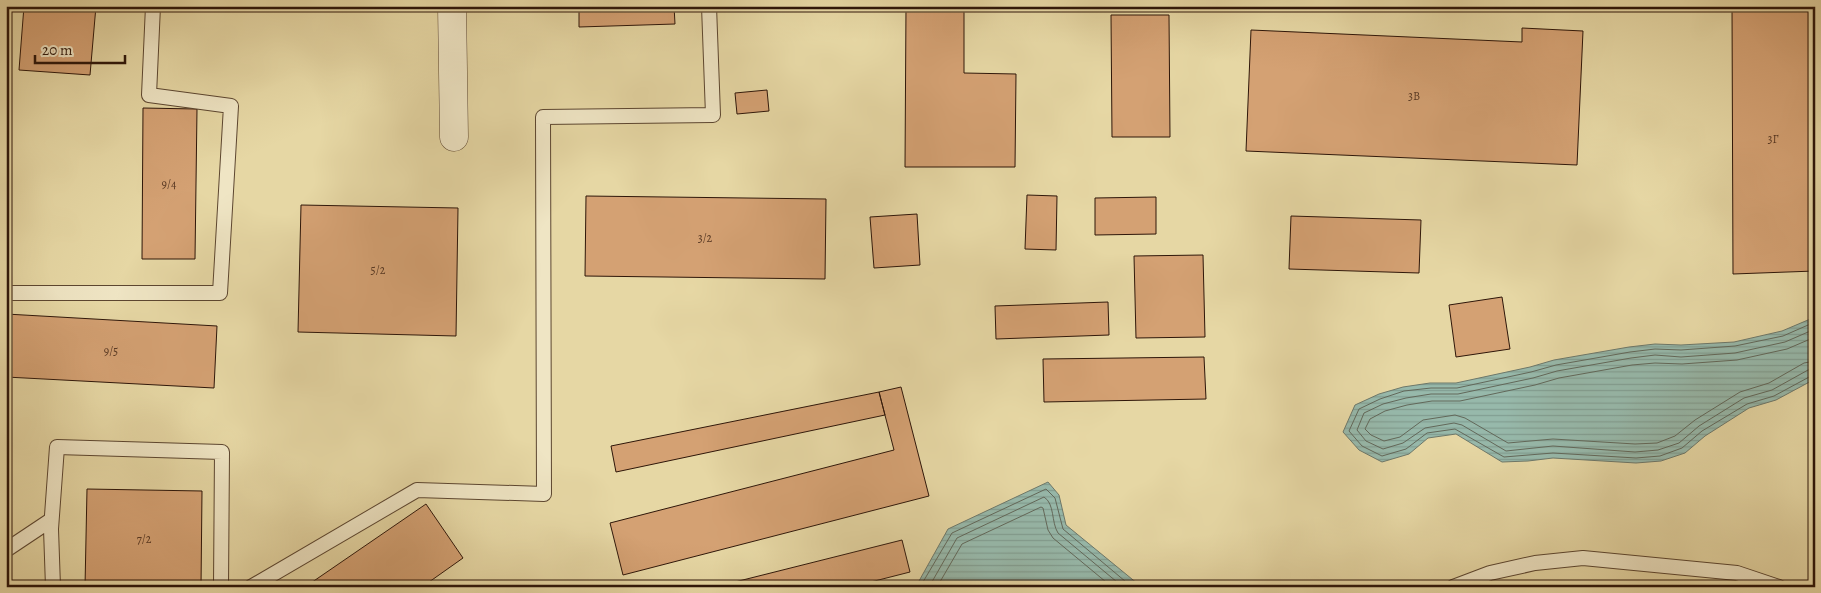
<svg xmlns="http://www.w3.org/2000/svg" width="1821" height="593" viewBox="0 0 1821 593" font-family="Alegreya,serif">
	<defs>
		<pattern id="water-rules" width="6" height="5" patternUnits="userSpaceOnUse" patternTransform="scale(1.25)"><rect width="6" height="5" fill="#97b9ab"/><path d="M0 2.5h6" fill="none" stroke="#829e92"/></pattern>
	</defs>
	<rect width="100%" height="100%" fill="#e6d7a4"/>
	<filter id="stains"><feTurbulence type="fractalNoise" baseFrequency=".004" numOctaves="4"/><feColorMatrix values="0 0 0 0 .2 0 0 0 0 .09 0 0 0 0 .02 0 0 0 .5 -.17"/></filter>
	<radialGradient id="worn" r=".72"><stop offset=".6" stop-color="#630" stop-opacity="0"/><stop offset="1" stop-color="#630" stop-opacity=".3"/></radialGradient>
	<path fill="url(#water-rules)" stroke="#6d786a" d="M 1815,317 L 1815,379 L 1776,400 L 1749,408 L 1705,436 L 1685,453 L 1661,461 L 1636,463 L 1553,458 L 1528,461 L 1502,462 L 1456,434 L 1428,438 L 1409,454 L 1382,462 L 1359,450 L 1343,432 L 1355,405 L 1379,394 L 1403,387 L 1430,383 L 1456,383 L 1530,367 L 1554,360 L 1629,347 L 1655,344 L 1681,345 L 1734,342 L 1782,331 Z
		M 1048,482 L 1059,495 L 1066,525 L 1138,584 L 1136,587 L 913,587 L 919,581 L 948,529 Z"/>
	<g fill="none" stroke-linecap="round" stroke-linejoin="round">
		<path stroke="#62685a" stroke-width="1" d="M 1815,322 L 1783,336 L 1735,346 L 1681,350 L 1655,349 L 1630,352 L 1556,365 L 1531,372 L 1457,388 L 1431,388 L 1404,391 L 1380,399 L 1359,409 L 1349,431 L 1362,446 L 1382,456 L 1406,449 L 1427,433 L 1455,429 L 1504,457 L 1553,453 L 1636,458 L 1660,456 L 1682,448 L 1702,431 L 1747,404 L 1774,396 L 1811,376 L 1815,375
			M 1815,329 L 1785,342 L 1735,353 L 1681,357 L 1655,355 L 1631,358 L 1557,371 L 1533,378 L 1458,394 L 1431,394 L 1406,398 L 1383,404 L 1364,413 L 1357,430 L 1366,441 L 1383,449 L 1403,443 L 1425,428 L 1454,423 L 1462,425 L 1506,451 L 1553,446 L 1635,452 L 1658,450 L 1679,443 L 1699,426 L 1744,398 L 1772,390 L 1808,370 L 1815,369
			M 1815,337 L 1787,349 L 1737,360 L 1682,364 L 1655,363 L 1632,365 L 1559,378 L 1535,385 L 1460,401 L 1432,401 L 1407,405 L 1385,411 L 1370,419 L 1365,429 L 1371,435 L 1384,441 L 1400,437 L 1423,420 L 1455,415 L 1465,418 L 1508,443 L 1553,439 L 1635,444 L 1657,443 L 1675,436 L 1695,420 L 1740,392 L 1769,383 L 1804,363 L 1815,361
			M 920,587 L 952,533 L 1046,489 L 1055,498 L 1063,529 L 1132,587
			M 929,587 L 957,538 L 1044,497 C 1055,504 1051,522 1058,533 L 1123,587
			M 937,587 L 962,544 L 1041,507 L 1043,508 L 1048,530 L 1053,538 L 1112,587"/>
	</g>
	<path fill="#d4a173" stroke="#2e1609" d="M 24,6 L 96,6 L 90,75 L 19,70 Z
		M 579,6 L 674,6 L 675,24 L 579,27 Z
		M 906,6 L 964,6 L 964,73 L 1016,74 L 1015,167 L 905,167 Z
		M 1732,6 L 1815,6 L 1815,271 L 1733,274 Z
		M 1111,15 L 1169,15 L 1170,137 L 1112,137 Z
		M 1522,28 L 1583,31 L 1577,165 L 1246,151 L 1251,30 L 1522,42 Z
		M 767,90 L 769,111 L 737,114 L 735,93 Z
		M 143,108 L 197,109 L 195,259 L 142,259 Z
		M 1027,195 L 1057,196 L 1056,250 L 1025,249 Z
		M 586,196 L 826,199 L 825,279 L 585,276 Z
		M 1156,197 L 1156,234 L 1095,235 L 1095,198 Z
		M 301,205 L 458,208 L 456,336 L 298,332 Z
		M 917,214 L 920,265 L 874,268 L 870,217 Z
		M 1291,216 L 1421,220 L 1419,273 L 1289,269 Z
		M 1203,255 L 1205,337 L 1136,338 L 1134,256 Z
		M 1502,297 L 1510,349 L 1456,357 L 1449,305 Z
		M 1108,302 L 1109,335 L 996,339 L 995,306 Z
		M 6,314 L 217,326 L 214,388 L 6,377 Z
		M 1204,357 L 1206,399 L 1044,402 L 1043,359 Z
		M 901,387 L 929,496 L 623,575 L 610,523 L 894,450 L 879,392 Z
		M 879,392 L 885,415 L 616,472 L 611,446 Z
		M 87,489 L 202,491 L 201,587 L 85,587 Z
		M 426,504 L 463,558 L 422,587 L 305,587 Z
		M 902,540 L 910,572 L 851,587 L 715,587 Z"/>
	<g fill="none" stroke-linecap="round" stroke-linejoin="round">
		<g stroke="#5c4630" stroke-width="16">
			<path id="service" d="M 6,293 L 220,293 L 231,106 L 149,95 L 153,6
				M 6,550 L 51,520
				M 53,587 L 51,529 L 57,447 L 222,452 L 221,587
				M 251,587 L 417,490 L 544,494 L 543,117 L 713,115 L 709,6
				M 1453,587 L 1490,573 L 1535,563 L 1583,558 L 1737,573 L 1779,587"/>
		</g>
		<g stroke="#5c4630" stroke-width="29">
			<path id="minor" d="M 452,6 L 454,137"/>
		</g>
		<use href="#service" stroke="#efe5c4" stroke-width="14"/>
		<use href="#minor" stroke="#efe5c4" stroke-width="28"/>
	</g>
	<g text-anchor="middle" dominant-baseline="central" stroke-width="5" stroke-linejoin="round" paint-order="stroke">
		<g font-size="12" fill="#583924">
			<text x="1414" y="96">3В</text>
			<text x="1773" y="139">3Г</text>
			<text x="169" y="184">9/4</text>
			<text x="705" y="238">3/2</text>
			<text x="378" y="270">5/2</text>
			<text x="111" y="351">9/5</text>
			<text x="144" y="539">7/2</text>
		</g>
	</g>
	<rect width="1821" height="593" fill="none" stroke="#e6d7a4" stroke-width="25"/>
	<rect x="8" y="8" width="1806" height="578" fill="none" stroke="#2e1609" stroke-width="2.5"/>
	<rect x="12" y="12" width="1796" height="568" fill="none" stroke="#2e1609"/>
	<path d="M35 55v8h90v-8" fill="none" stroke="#2e1609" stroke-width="2.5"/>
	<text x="42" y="55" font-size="15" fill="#2e1609" stroke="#efe5c4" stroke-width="4" paint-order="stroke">20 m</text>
	<rect width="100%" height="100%" filter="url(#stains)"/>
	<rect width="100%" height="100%" fill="url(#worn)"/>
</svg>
